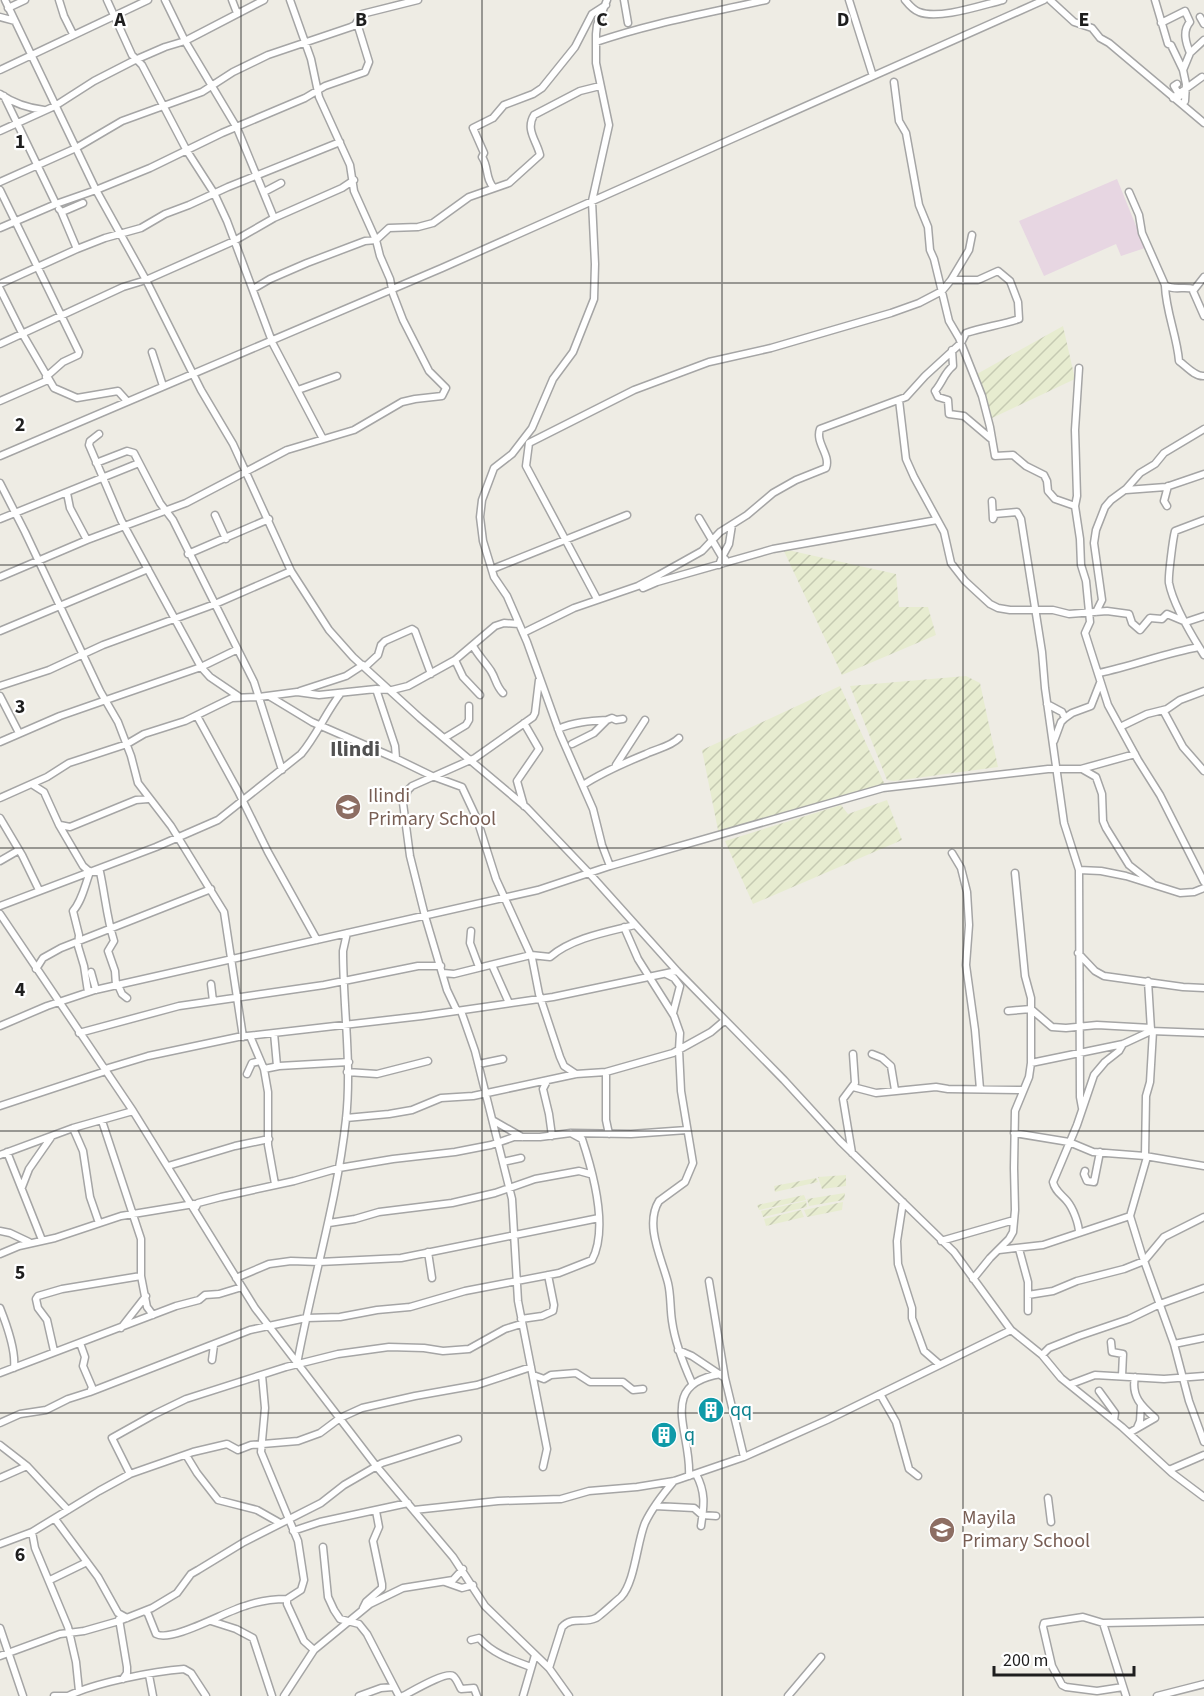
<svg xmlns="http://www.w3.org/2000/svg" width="1204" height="1696" viewBox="0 0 1204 1696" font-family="'Source Sans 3',sans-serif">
	<defs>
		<pattern id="farmland-furrows" width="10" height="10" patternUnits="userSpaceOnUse" patternTransform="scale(1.5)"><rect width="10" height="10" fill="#e7ecd0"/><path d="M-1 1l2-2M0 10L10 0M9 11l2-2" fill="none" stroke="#c6cab2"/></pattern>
	</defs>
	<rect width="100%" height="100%" fill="#eeece4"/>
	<path fill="#e7d6e2" d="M 1117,179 L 1145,248 L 1121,256 L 1116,244 L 1044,276 L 1019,221 Z"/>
	<path fill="url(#farmland-furrows)" d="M 1063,326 L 1075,379 L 990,419 L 977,374 Z
		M 783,549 L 896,574 L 899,607 L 928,607 L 936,635 L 842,675 Z
		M 966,676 L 980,683 L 998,767 L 894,781 L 887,780 L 850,686 Z
		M 840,686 L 885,785 L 719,835 L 702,750 Z
		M 887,800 L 902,840 L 753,904 L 725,841 L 841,805 L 848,814 Z
		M 846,1175 L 846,1186 L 822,1189 L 818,1177 Z
		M 816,1178 L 818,1182 L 775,1192 L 774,1186 Z
		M 845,1193 L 844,1200 L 809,1206 L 807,1199 Z
		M 804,1195 L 806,1200 L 759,1210 L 757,1205 Z
		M 806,1201 L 807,1207 L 763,1217 L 761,1211 Z
		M 843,1202 L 842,1210 L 807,1217 L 804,1210 Z
		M 801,1210 L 804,1217 L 766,1226 L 764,1219 Z"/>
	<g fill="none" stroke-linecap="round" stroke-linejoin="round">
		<g stroke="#a5a5a5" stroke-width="9">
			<path id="minor" d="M 5,0 L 96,190 L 146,280 L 201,390 L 233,444 L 291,571 L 329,630 L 353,657 L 420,718 L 527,808 L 589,873 L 677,971 L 784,1080 L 840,1141 L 954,1252 L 1011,1330 L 1042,1355 L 1061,1378 L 1122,1427 L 1172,1473 L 1204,1497
				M 59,0 L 64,16 L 73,34
				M 107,0 L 132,55 L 142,65 L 187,151 L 214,193 L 227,221 L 273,344 L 323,439
				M 165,0 L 185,41 L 237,128 L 274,218
				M 232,0 L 237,13
				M 607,0 L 597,25 L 596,34 L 596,63 L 609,125 L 592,201 L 595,264 L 594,299 L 573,352 L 553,379 L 532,428 L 512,454 L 494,468 L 482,500 L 480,517 L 483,541 L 494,577 L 507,596 L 527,642 L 560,734 L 593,809 L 602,845 L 610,866
				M 624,0 L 628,23
				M 849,0 L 872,73
				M 905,0 C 909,5 913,10 919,12 C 939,20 982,5 1003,0
				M 1050,0 L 1074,22 L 1092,28 L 1100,38 L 1109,43 L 1204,123
				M 1155,0 L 1168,44 L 1171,45 L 1183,70
				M 8,8 L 25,0
				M 0,17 L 15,21
				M 1200,17 L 1204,24
				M 1161,23 L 1185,11 L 1190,22 C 1182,31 1186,43 1190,53
				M 596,42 C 651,23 709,13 766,0
				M 0,70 L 148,0
				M 894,82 L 899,121 L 906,133 L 919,205 L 928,227 L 930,250 L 934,259 L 949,321 L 959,338 L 982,396 L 990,427 L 995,456 L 1013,455 L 1026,466 L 1044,475 L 1047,481 L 1048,491 L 1055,499 L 1075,506 L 1080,539 L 1081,565 L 1086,581 L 1090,622 L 1085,633 L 1108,705 L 1138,760 L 1160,795 L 1204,882
				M 1177,84 L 1174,86 L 1180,96
				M 0,94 C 13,103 27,108 44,110
				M 4,96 L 56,204
				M 1173,98 L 1202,77
				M 1185,101 L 1186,84 L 1183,70 L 1190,53 L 1204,40
				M 0,131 L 55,106 L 94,81 L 135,60 L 165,47 L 185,41 L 264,0
				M 0,182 L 76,148 L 122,121 L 202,92 L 233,72 L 268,55 L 351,27 L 355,25 L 362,14 L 418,0
				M 494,188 C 485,179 489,167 482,157 L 484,153 L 473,128 L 493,118 L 504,105 L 533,94 L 542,88 L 575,47 L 592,14 L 606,5
				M 0,190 L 79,352 L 78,355 L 63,362 L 46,377
				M 264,192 L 281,183
				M 1129,192 L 1139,215 L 1142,233 L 1165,285 C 1173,291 1184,286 1194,289
				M 59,209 L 62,212 L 83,203
				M 61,211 L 77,249
				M 0,228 L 56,204 L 96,190 L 150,168 L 222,133 L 305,98 L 325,86 L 365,72 L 369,62 L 357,23
				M 1204,277 L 1193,291 L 1204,316
				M 0,284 L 77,249 L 105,238 L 141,228 L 165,214 L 189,205 L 228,187 L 340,142
				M 1165,286 C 1166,312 1177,336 1179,361 C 1186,366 1195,377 1204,376
				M 0,289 L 22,333 L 54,388 L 77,398 L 118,391 L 127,401
				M 253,289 L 270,279 L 307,263 L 365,241 L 376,240 L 389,228 L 418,227 L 433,223 L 469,197 L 509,183 L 540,155 C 537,141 525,130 534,115 L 580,91 L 600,86
				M 0,344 L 123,287 L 146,280 L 234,241 L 274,218 L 342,188 L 354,180
				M 952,350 L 953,366 C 944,373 943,382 935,391 L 938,397 L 948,400 L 949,414 L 964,416 L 990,438
				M 152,352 L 163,386
				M 298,390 L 337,376
				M 899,400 L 906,459 L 914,477 L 944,532 L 951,563 L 965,581 L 990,604 L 998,608 L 1010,610 L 1053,610 L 1069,614 L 1107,611 L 1129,614 L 1132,623 L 1140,630 L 1150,618 L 1162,619 L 1167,614 L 1186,622 L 1204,616
				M 0,401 L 48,380
				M 99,434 L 90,441 L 89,445 L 121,520 L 201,667 L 210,677 L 238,696
				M 0,456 L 442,268 L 1044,0
				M 96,463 L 127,451 L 134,453 L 160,503 L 173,520 L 254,682 L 282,770
				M 0,483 L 25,532 L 100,691 L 118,722 L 131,756 L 138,783 L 171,826 L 224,912 L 243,1037
				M 1126,490 L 1166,487 L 1204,474
				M 67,493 L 70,508 L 87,540
				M 992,501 L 993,519 L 995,514 L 1017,512 L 1021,519 L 1042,652 L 1045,688 L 1064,823 L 1079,870 L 1080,1097 L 1082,1108
				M 1075,506 L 1077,496 L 1075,430 L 1079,368
				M 1167,506 L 1164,501 L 1168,486
				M 215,515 L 226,539
				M 699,518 L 722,557 L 719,565
				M 0,519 L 139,463
				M 1204,520 L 1175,531 C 1173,538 1168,577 1169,583 C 1173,604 1192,636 1204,655
				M 188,554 L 269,519
				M 725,559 L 722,557 L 729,544 L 732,525
				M 495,568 L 627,515
				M 0,577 L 87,540 L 186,503 L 287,450 L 354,430 L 402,402 L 415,399 L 442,396 L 446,388 L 429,371 L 403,320 L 393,294 L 390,279 L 380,256 L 376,240 L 354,191 L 350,165 L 319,97 L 311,59 L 290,0
				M 643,588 L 657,582 L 773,549 L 937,520
				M 596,597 L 526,466 L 529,443 L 634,390 L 709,362 L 771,348 L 891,313 L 919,303 L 942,291 L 951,280
				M 1096,612 L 1102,600 L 1094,543 L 1096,530 L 1105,507 L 1111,500 L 1126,489 L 1140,473 L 1155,464 L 1164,453 L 1204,429
				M 0,631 L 148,569
				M 523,633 L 574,608 L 638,586 L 659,575 L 702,551 L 720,532 L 747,515 L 773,493 L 796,480 L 826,468 C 831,455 815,443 820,429 L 906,397 L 925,376 L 961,343 L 966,333 C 984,327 1001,325 1019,319 L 1018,302 L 1010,281 L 998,271 L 978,280 L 951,280 L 969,250 L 972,235
				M 473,646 C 478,655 485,662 491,671 C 496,679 496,686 503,693
				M 455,660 L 463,677 L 480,695
				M 365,667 L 378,655 L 381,645 L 385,641 L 412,629 L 415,631 L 431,674
				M 1099,673 C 1133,666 1165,653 1199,647
				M 0,686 L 49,670 L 103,645 L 215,604 L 291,571
				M 376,689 L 395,746 L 396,758
				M 300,691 L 346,676 L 363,665
				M 0,696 L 19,733
				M 269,696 L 312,722 L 397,759 L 432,776 L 462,787 L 477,819 L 496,879 L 532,958 L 539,994 L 560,1057 L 564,1066 L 576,1074
				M 1047,704 L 1062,712 L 1065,718 L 1072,713 L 1091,706 L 1100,683
				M 1163,710 L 1183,747 L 1204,771
				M 197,716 L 238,791 L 268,852 L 317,940
				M 1120,727 L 1147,714 L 1167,709 L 1180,700 L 1204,691
				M 558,729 C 574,722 590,721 607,720
				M 445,739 L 446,737 L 466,725 L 469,720 L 469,706
				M 1054,741 L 1061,722 L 1065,718
				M 0,742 L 60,716 L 201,667 L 236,650
				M 572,744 L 594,733 L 607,720 L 612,718 L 616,720 L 623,719
				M 616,765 L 645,720
				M 1082,769 L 1096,777 L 1102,794 L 1103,821 L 1106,828 L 1129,865 L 1152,883
				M 33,785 L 44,792 L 59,825 L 83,866 L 90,872 L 100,872 C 105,895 107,919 114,941 L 108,951 L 115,971 L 116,985
				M 583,785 C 603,772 624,763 646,754 C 658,748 670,747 679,738
				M 0,798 L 47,777 L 69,763 L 127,744 L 144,734 L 185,721 L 232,698 L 259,697 L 297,692 L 319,695 L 376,689 L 392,690 L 408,686 L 455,660 L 495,626 L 504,623 L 519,624
				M 524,806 L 517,781 L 539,749 L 524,723
				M 0,818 L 22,855 L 39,890
				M 60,825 L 70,827 L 136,800 L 148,799
				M 952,853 L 961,868 L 967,892 L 969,925 L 966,965 L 975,1030 L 980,1089
				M 0,861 L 19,850
				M 1079,870 L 1101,871 L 1126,876 L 1180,893 L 1194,892 L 1204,888
				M 0,906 L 156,847 L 218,820 L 301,754 C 317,735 326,712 341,693
				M 0,914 L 133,1111 L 255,1308 L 377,1467 L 453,1557 L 485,1606 L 549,1668 L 569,1696
				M 624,927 L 638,959 L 674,1016 L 680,1033 L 679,1050 L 681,1091 L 693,1163 L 685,1182 L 659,1201 C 644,1225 662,1259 668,1283 C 671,1295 670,1308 672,1321 C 675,1343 683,1363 692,1383
				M 471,931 L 470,943 L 479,967
				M 1078,953 L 1095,971 L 1104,976 L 1183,987 L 1204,988
				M 492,965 L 509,1003
				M 36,969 L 43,958 L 61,948 L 211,889
				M 91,972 L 96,990
				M 443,973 L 454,974 L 531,955 L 550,957 C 572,938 607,932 635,925
				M 666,974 L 674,978 L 680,986 L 673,1013
				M 1148,981 L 1151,1030
				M 211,984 L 213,1001
				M 118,985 L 122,994 L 127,998
				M 88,992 L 84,966 L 78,946 L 79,935 L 73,911 C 82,901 85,885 90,872
				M 457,1011 L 447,990 L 425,916 L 410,856 L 403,803 L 408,790 L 412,786 L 475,758 L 533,717 L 535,713 L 539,680
				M 461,1011 L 475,1051 L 512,1199 L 518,1301 L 547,1449 L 543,1467
				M 1008,1011 L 1031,1009 L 1052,1027 L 1066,1028 L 1097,1025 L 1151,1028
				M 0,1026 L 47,1006 L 95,990 L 538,890 L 610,866 L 883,788 L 1048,769 L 1081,769 L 1135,754
				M 79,1033 L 179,1006 L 324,985 L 418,966 L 441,966
				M 274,1033 L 277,1066
				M 250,1036 L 264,1069 L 268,1092 L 268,1145 L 275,1184
				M 872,1054 L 882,1058 L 891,1066 L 895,1090
				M 1031,1063 L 1123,1044 L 1151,1031 L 1204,1033
				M 479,1064 L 503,1059
				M 105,1069 L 148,1056 L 238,1037 L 422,1016 L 553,997 L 677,971
				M 264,1069 L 279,1066 L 349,1062
				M 347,1072 L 377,1074 L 428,1061
				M 606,1072 L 606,1120 L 609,1134
				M 247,1074 L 252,1063 L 260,1061
				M 547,1081 L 543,1089 L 549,1114 L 552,1136
				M 853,1087 L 876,1093 L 936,1087 L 948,1089 L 1022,1090
				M 0,1106 L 106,1071
				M 346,1118 L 389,1114 L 412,1110 L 441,1098 L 473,1096 L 576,1074 L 606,1072 L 673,1053 L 711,1032 L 724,1021
				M 102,1121 L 141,1239 L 141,1276 L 147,1307 L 153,1315
				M 494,1121 L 522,1137
				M 73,1128 L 83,1151 L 90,1197 L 99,1223
				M 1014,1133 L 1069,1142 L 1093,1152 L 1145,1156 L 1204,1166
				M 7,1152 L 42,1240
				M 852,1153 L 843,1099 L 855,1083 L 853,1054
				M 0,1155 L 73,1128 L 133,1111
				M 1145,1156 L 1146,1096 L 1150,1082 L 1153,1031
				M 1147,1157 L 1130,1216 L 1142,1255 L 1174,1344 L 1189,1401 L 1204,1442
				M 503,1162 L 521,1158
				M 168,1166 L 235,1146 L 269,1139
				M 1085,1171 L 1084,1174 L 1087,1181 L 1094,1182 L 1100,1152
				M 22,1187 L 29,1169 L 52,1136
				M 903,1202 L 897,1241 L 898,1264 L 912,1308 L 912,1318 L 924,1351 L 939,1364
				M 329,1223 L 355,1219 L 379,1212 L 452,1203 L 495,1193 L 535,1179 L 579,1171 L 590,1174
				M 0,1231 L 10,1233 L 29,1242
				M 1079,1233 C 1079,1224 1073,1208 1067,1201 C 1061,1194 1055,1191 1053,1182 L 1077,1125 L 1094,1075 L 1105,1062 L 1119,1051 L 1123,1044
				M 941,1241 L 1014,1220
				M 1019,1249 L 1028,1282 L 1028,1311
				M 999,1250 L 1043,1245 L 1130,1216
				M 428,1252 L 432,1278
				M 0,1254 L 19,1246 L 55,1238 L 121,1216 L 194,1204 L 196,1207 L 198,1203 L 221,1197 L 294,1181 L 339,1168 L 393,1159 L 455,1152 L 491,1145 L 514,1137 L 540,1137 L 571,1133 L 631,1134 L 687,1130
				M 236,1278 L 269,1264 L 291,1261 L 319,1262 L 401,1258 L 599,1218
				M 973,1279 L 990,1258 L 1009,1239 L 1013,1232 L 1015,1210 L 1014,1168 L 1015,1111 L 1029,1077 L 1031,1063 L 1031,998 L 1025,976 L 1015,873
				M 709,1281 L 725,1378
				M 1028,1295 L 1053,1291 L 1077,1281 L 1124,1269 L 1144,1261 L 1164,1237 L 1204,1217
				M 0,1308 C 6,1323 16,1351 14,1368
				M 521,1319 L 542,1316 L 553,1311 L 554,1305 L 548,1275
				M 121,1328 L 146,1296
				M 1111,1342 L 1112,1352 L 1123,1354 L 1122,1376
				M 80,1343 L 85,1357 L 83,1366 L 92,1387 L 90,1392
				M 1174,1344 L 1204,1338
				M 678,1350 L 692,1356 L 725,1378 L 744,1457
				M 54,1351 L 47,1320 L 38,1308 L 36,1299 L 38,1296 L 62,1289 L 141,1276
				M 1042,1355 L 1049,1348 L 1079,1336 L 1129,1319 L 1160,1304 L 1204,1288
				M 212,1360 L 214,1345
				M 297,1364 C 312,1282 337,1202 346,1119 C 352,1063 343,1007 343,951 L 347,933
				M 0,1373 L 176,1306 L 199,1300 L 205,1295 L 219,1294 L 242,1287
				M 262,1375 L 265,1408 L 261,1452 L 298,1541 L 304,1580 L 301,1590 L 287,1599 L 287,1604 L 304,1641 L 314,1650
				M 533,1375 L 544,1379 L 551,1375 L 576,1373 L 590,1382 L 623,1382 L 633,1390 L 643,1389
				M 1071,1384 L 1095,1375 L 1164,1379 L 1204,1376
				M 1099,1391 L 1115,1413 L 1114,1420
				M 880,1394 L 896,1422 L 909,1469 L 918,1476
				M 0,1423 L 20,1414 L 46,1410 L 68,1399 L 90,1392 L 250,1330 L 306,1318 L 340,1317 L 377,1310 L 410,1307 L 465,1291 L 559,1273 L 592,1260 C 609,1228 593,1172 582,1139 L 571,1133
				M 1137,1428 L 1140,1421 L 1141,1405
				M 1129,1433 L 1155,1418 C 1141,1406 1131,1396 1135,1377
				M 0,1445 L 27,1466 L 68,1510
				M 186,1455 L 197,1473 L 218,1500 L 257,1510 L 280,1523
				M 1169,1470 L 1204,1455
				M 130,1474 L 112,1438 L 155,1414 L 186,1399 L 286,1367 L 338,1354 L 389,1347 L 424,1348 L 443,1351 L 469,1349 L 505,1329 L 521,1324
				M 696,1474 C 706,1493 704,1505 701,1526
				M 689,1476 C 692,1433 656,1384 721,1374
				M 0,1478 L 27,1466
				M 1048,1498 L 1051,1522
				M 655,1506 L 694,1508 L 702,1515 L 716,1516
				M 414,1510 L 498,1501 L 561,1499 L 589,1491 L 637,1487 L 674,1481 L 744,1457 L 827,1420 L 1011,1330
				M 55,1519 L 98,1577 L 118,1613 L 127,1618
				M 293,1531 L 320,1522 L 408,1503
				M 32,1532 L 35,1548 L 68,1627 L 76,1662 L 79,1691
				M 0,1544 L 32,1532 L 99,1491 L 130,1474 L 193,1452 L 227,1444 L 238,1450 L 251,1445 L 298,1441 L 320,1433 L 340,1418 L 362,1408 L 415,1396 L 477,1385 L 531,1367
				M 323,1547 L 328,1597 L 334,1610 L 340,1619 L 359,1624 L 367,1634 L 399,1696
				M 50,1580 L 87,1562
				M 445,1582 L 462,1588 L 473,1585
				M 363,1608 L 366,1602 L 382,1588 L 382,1584 L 373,1541 L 379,1527 L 376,1511
				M 145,1611 L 148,1614 L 156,1634 C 171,1643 226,1611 245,1606 C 259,1601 272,1599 287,1599
				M 119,1619 L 127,1667 L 127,1673 L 123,1679
				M 211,1621 L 236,1629 L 253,1638 L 272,1696
				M 1103,1623 L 1126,1696
				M 0,1628 L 23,1696
				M 471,1640 L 479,1638 C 493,1654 512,1660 531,1667
				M 0,1656 L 60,1634 L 84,1631 L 119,1621 L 152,1608 L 177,1593 L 191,1574 L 198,1570 L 244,1542 L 321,1503 L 344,1485 L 382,1463 L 458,1439
				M 549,1668 L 562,1627 C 572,1616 584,1624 596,1618 C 600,1616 617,1600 621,1597 C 635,1582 637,1542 645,1523 C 652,1508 663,1494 674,1481
				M 149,1675 L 153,1696
				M 1123,1687 L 1097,1691 L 1066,1687 L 1062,1685 L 1052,1666 L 1043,1627 L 1044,1623 L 1083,1617 L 1103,1623 L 1204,1621
				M 54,1696 L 68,1696
				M 68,1696 C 94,1683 154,1671 184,1669 L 191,1673 L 206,1696
				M 284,1696 L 314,1650 L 370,1604 L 403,1588 L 453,1580 L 463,1569
				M 359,1696 L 381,1688 L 393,1687
				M 403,1696 C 411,1692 446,1671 453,1676 C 456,1678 459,1685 461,1689 L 474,1688 L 477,1696
				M 523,1696 L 535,1655
				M 788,1696 L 821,1657
				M 1157,1696 L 1204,1684"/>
		</g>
		<use href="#minor" stroke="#fff" stroke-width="6"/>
	</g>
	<path fill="none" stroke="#1e1e1e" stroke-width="1.5" stroke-opacity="0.55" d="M 241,0 L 241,1696M 482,0 L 482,1696M 722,0 L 722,1696M 963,0 L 963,1696M 0,283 L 1204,283M 0,565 L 1204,565M 0,848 L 1204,848M 0,1131 L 1204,1131M 0,1413 L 1204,1413"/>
	<defs>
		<g id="school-disc" transform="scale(1.35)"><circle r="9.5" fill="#8d6e63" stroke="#fff"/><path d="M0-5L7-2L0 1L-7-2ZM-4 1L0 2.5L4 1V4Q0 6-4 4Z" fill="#fff"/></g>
		<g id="building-disc" transform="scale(1.35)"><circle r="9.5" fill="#0f9aa8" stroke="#fff"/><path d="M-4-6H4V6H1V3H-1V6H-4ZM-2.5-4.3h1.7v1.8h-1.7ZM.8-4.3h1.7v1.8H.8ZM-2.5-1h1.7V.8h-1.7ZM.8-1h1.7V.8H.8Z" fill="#fff"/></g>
	</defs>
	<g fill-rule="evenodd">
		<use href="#school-disc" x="348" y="807"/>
		<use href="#building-disc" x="711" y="1410"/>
		<use href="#building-disc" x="664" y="1435"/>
		<use href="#school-disc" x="942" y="1530"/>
	</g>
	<g text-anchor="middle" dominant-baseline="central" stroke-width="4.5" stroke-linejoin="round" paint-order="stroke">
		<g font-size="20" fill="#785e54" stroke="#fff" text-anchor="start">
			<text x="368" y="796">Ilindi<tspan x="368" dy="23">Primary School</tspan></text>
			<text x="962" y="1518">Mayila<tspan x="962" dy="23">Primary School</tspan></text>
		</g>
		<g font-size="20" fill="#0d838f" stroke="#fff" text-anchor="start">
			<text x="730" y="1410">qq</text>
			<text x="684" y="1435">q</text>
		</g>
		<g font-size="22" font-weight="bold" fill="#515151" stroke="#fff">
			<text x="355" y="749">Ilindi</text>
		</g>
	</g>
	<g font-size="20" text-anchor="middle" font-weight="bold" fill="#1e1e1e" stroke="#fff" stroke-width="4.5" stroke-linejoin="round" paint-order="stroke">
		<text x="120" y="26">A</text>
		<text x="361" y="26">B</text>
		<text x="602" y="26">C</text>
		<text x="843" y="26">D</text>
		<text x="1084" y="26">E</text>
		<text x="20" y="148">1</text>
		<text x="20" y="431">2</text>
		<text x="20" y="713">3</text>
		<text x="20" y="996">4</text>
		<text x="20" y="1279">5</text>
		<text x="20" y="1561">6</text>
	</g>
	<path d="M994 1666v9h140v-9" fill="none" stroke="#1e1e1e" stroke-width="3"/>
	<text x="1003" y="1666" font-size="18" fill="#1e1e1e" stroke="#ffffff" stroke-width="4.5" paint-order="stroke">200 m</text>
</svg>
